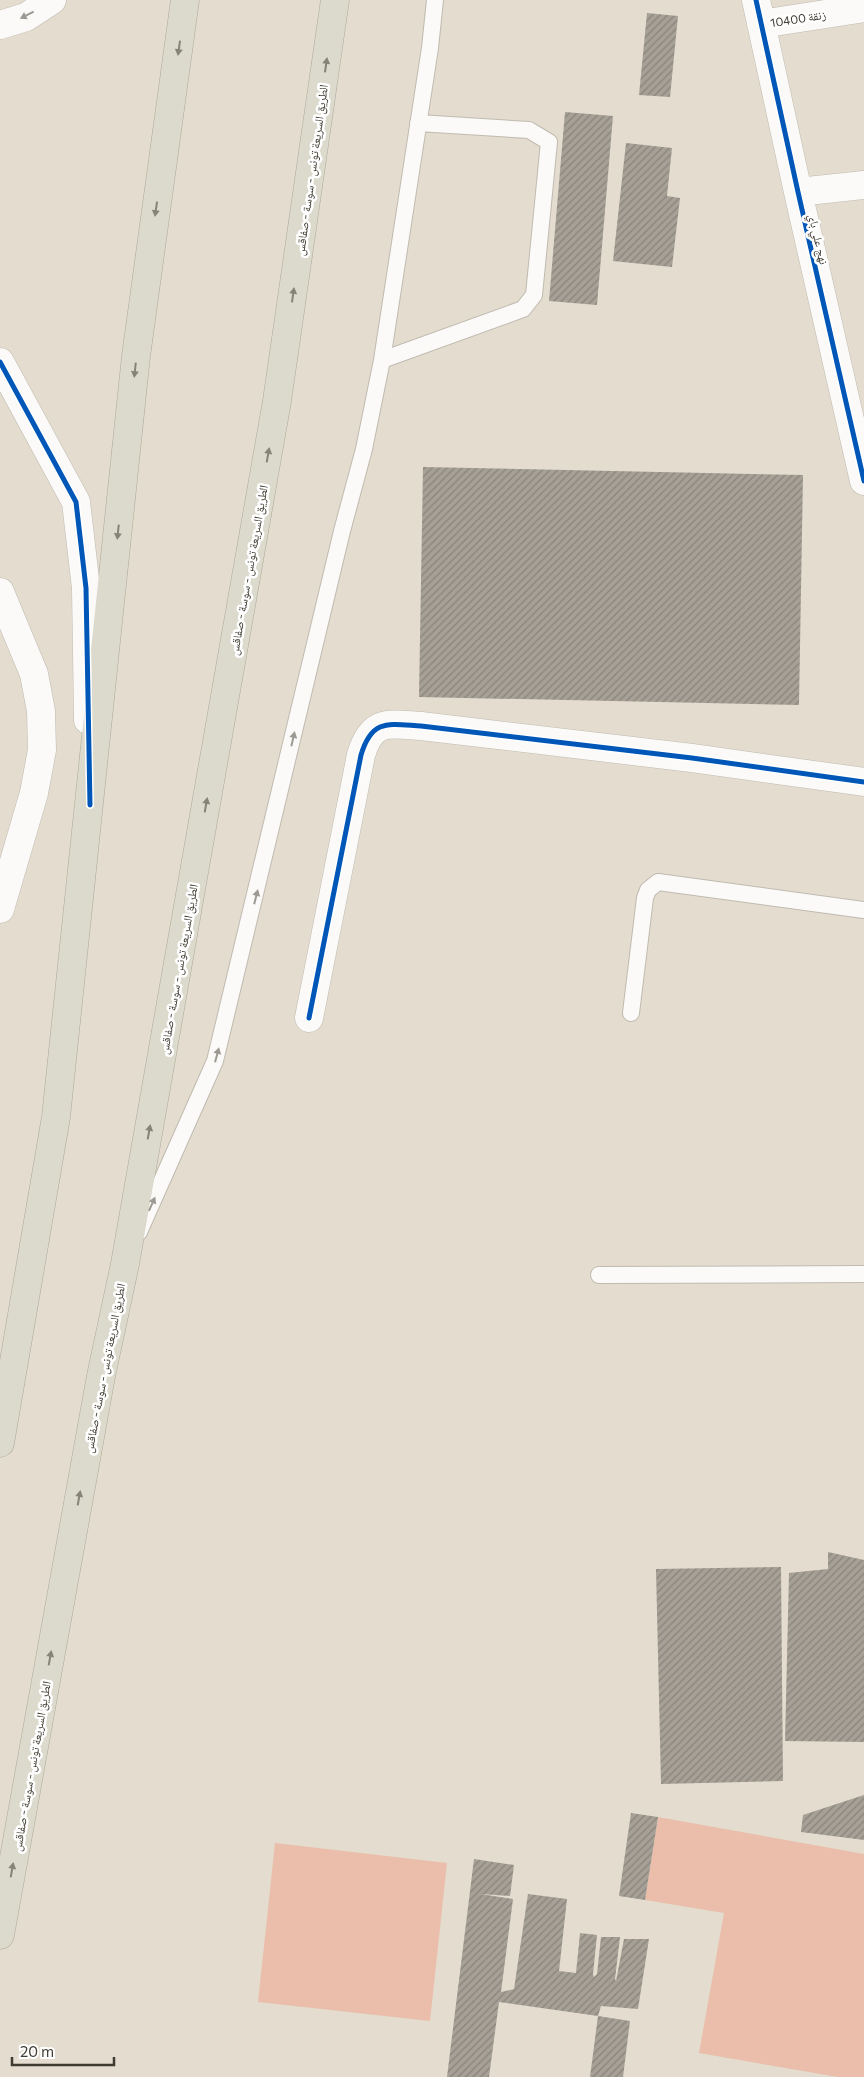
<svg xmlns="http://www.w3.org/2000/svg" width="864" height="2077" viewBox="0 0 864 2077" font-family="Commissioner,'Noto Naskh Arabic',sans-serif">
	<defs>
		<pattern id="building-hatch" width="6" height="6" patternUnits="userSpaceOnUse" patternTransform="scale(1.25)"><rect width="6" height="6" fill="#a6a096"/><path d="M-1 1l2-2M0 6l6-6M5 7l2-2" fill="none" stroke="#89847b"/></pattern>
	</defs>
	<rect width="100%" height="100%" fill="#e3dccf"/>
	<path fill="#eabeaa" d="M 658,1817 L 864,1854 L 864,2077 L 838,2077 L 699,2053 L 724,1913 L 645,1900 Z
		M 275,1843 L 447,1863 L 430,2021 L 258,2002 Z"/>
	<path fill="url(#building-hatch)" d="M 647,13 L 678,16 L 670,97 L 639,95 Z
		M 565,112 L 613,116 L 597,305 L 549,301 Z
		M 626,143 L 672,148 L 667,196 L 680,198 L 672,267 L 613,261 Z
		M 423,467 L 803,475 L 799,705 L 419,697 Z
		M 828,1552 L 864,1560 L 864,1742 L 785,1741 L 789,1573 L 828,1569 Z
		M 781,1567 L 783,1781 L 661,1784 L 656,1569 Z
		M 864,1795 L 864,1840 L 801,1832 L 803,1815 Z
		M 631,1813 L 658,1817 L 645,1900 L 619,1896 Z
		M 474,1859 L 514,1865 L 510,1896 L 480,1894 L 513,1899 L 501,1992 L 514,1989 L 528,1894 L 567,1899 L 559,1971 L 576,1973 L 580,1933 L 597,1935 L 593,1974 L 594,1977 L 597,1974 L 601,1937 L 620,1937 L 615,1979 L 616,1981 L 624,1939 L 649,1939 L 638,2009 L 601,2006 L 598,2016 L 630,2021 L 623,2077 L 590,2077 L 598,2016 L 499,2002 L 489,2077 L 447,2077 Z"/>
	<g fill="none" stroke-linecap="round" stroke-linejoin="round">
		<g stroke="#c0bab0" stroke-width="18">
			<path id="service" d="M 382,360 L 523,309 L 534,295 L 549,142 L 529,130 L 418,123
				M 631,1013 L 645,898 L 648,890 L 658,882 L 864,910
				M 139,1232 L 215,1061 L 342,531 L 364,449 L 382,360 L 430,48 L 435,0
				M 599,1275 L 864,1274"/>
		</g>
		<g stroke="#c0bab0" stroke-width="29">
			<path id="minor" d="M 756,0 L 798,192 L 864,481
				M 761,24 L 864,8
				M 0,25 L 26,17 L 52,0
				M 798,192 L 864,185
				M 0,362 L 76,502 L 86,588 L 88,720
				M 0,592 L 34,674 L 41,711 L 42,750 L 34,793 L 0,909
				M 309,1018 L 361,755 C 372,718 389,724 421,726 L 692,758 L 864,782"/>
		</g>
		<g stroke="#aca896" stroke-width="29">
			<path id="motorway" d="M 0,1443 L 56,1117 L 136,356 L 185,0
				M 0,1935 L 101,1376 L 125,1264 L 277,401 L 335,0"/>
		</g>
		<use href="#service" stroke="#fbfaf8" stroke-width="16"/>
		<use href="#minor" stroke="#fbfaf8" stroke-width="28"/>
		<use href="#motorway" stroke="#dcdacd" stroke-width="28"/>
		<g stroke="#fff" stroke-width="8">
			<path id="cycleway" d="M 756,0 L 798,192 L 864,481
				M 0,362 L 76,502 L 86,588 L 90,805
				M 309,1018 L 361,755 C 372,718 389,724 421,726 L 692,758 L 864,782"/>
		</g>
		<use href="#cycleway" stroke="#0057b8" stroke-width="5"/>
	</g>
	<defs><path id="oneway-solid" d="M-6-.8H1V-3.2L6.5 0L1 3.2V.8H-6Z" transform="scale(1.25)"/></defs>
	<g fill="#9d9a94">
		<use href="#oneway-solid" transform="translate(27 15) rotate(153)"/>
		<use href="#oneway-solid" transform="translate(293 739) rotate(-77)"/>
		<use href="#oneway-solid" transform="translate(256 897) rotate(-76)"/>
		<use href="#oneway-solid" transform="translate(217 1055) rotate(-75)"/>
		<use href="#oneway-solid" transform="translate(152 1204) rotate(-66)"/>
	</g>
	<g fill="#868377">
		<use href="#oneway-solid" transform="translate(179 48) rotate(98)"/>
		<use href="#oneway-solid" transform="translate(326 65) rotate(-82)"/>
		<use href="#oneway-solid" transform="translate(156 209) rotate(98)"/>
		<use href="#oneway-solid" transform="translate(293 295) rotate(-82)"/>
		<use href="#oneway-solid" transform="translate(135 370) rotate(96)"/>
		<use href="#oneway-solid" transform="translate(268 455) rotate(-80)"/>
		<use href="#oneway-solid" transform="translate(118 532) rotate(96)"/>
		<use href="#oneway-solid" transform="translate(206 805) rotate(-80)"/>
		<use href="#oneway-solid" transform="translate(149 1132) rotate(-80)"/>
		<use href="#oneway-solid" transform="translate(79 1498) rotate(-80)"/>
		<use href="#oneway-solid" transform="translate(50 1658) rotate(-80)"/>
		<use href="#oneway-solid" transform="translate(12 1870) rotate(-80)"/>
	</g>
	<g text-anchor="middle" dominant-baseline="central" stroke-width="5" stroke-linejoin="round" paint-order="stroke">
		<g font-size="12" fill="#3f3b31" stroke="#fff">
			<text transform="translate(798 18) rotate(-9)">زنقة 10400</text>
			<text transform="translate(311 170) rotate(-82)">الطريق السريعة تونس - سوسة - صفاقس</text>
			<text transform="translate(819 239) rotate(77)">نهج علي باي</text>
			<text transform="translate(248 570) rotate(-80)">الطريق السريعة تونس - سوسة - صفاقس</text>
			<text transform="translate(178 969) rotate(-80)">الطريق السريعة تونس - سوسة - صفاقس</text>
			<text transform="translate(104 1368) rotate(-79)">الطريق السريعة تونس - سوسة - صفاقس</text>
			<text transform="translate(31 1766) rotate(-80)">الطريق السريعة تونس - سوسة - صفاقس</text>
		</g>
	</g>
	<path d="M12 2057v8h102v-8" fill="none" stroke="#3f3b31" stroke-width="2.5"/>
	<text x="20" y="2057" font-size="15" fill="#3f3b31" stroke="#ffffff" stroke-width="4" paint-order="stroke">20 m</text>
</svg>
